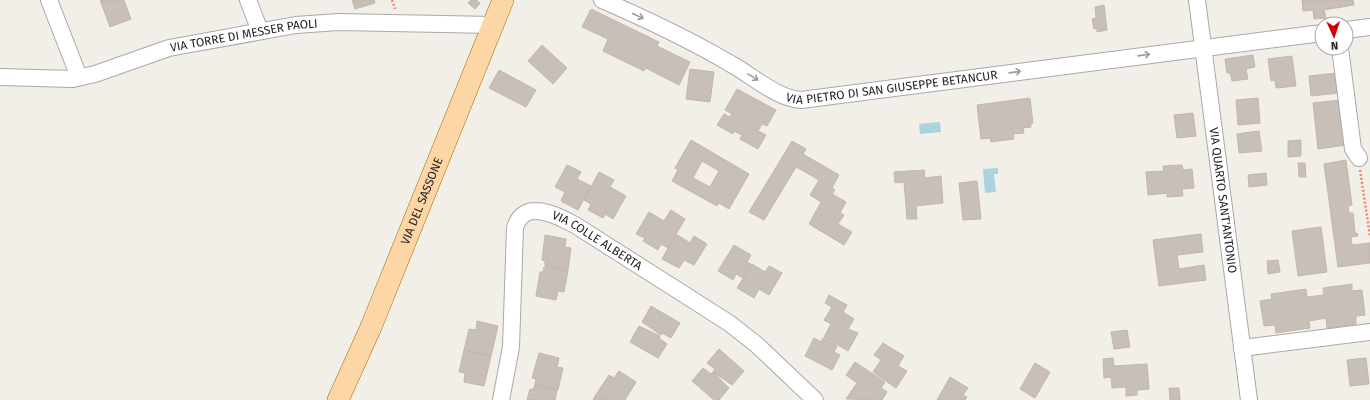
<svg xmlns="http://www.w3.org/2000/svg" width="1370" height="400" viewBox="0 0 1370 400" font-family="'Fira Sans',sans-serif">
	<rect width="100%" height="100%" fill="#f2efe9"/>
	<path fill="#aad3df" d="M 940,122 L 941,132 L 920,134 L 919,124 Z
		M 998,168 L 998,174 L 994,174 L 996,192 L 985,193 L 983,169 Z"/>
	<path fill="#c7bfb8" stroke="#c4b6ab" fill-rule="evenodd" d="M 100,0 L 124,0 L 131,19 L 110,27 Z
		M 352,0 L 374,0 L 375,3 L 355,9 Z
		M 471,0 L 476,0 L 480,3 L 475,9 L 468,3 Z
		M 1302,0 L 1353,0 L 1354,5 L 1324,10 L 1326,18 L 1314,19 L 1313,10 L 1303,11 Z
		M 1104,5 L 1107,30 L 1097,32 L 1097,28 L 1094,29 L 1092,19 L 1096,18 L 1095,7 Z
		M 591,9 L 659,42 L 657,46 L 690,62 L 679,85 L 646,68 L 644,71 L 603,51 L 608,39 L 582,27 Z
		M 542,45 L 567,68 L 553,84 L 528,61 Z
		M 1253,55 L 1255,67 L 1246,69 L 1248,79 L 1232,81 L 1230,73 L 1227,73 L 1225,59 Z
		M 1292,56 L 1296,86 L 1276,88 L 1275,80 L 1271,81 L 1268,59 Z
		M 690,69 L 714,72 L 710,102 L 686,99 Z
		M 499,70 L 536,90 L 526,107 L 489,88 Z
		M 1336,73 L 1339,93 L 1311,96 L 1309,76 Z
		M 737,89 L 776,110 L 767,126 L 762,124 L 758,131 L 766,135 L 758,149 L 740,139 L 742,135 L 734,131 L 733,134 L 717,125 L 724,114 L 730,117 L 732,114 L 725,110 Z
		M 1030,98 L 1033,123 L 1031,123 L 1031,127 L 1023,128 L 1024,133 L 1013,134 L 1014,139 L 991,142 L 990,138 L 981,139 L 977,105 Z
		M 1258,98 L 1260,123 L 1238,125 L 1236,100 Z
		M 1341,100 L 1346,145 L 1318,149 L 1313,103 Z
		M 1193,113 L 1196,136 L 1177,138 L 1174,115 Z
		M 1259,131 L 1262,151 L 1239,153 L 1237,134 Z
		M 691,140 L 749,174 L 729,209 L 719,203 L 717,206 L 672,181 L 678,170 L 675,168 ZM 702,161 L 719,171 L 710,187 L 693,178 Z
		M 1301,140 L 1301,156 L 1288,157 L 1288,141 Z
		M 792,141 L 806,149 L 803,154 L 839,175 L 832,188 L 835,190 L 832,194 L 846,202 L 840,213 L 844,215 L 838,224 L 852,232 L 844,245 L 809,224 L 821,202 L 810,195 L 819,180 L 796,167 L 764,220 L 749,212 Z
		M 1346,160 L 1352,205 L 1348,206 L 1349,213 L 1353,213 L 1355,233 L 1357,233 L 1358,236 L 1351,237 L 1352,245 L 1370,243 L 1370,263 L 1338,267 L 1324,164 Z
		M 1298,163 L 1305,163 L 1306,177 L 1299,177 Z
		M 567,165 L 581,172 L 577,179 L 591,186 L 578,210 L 561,201 L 565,192 L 555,187 Z
		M 1182,165 L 1183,170 L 1192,169 L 1194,188 L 1182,189 L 1183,196 L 1167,197 L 1167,193 L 1148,195 L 1146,172 L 1164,171 L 1163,166 Z
		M 924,170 L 925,178 L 941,176 L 943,203 L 916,206 L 917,219 L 907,219 L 904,182 L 895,183 L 894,172 Z
		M 599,172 L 614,180 L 610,187 L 626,196 L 613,219 L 605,214 L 603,218 L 588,210 L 591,204 L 584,200 Z
		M 1266,173 L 1267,185 L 1249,187 L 1248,175 Z
		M 977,181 L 981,219 L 963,220 L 959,183 Z
		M 671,210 L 685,219 L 668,248 L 661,244 L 658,250 L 643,241 L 645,238 L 636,234 L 649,212 L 664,221 Z
		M 1321,227 L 1327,272 L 1298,276 L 1292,231 Z
		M 676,234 L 690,243 L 694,236 L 707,244 L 694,265 L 684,260 L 679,268 L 662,259 Z
		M 1201,234 L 1203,252 L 1177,255 L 1179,269 L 1204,265 L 1206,280 L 1159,286 L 1153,240 Z
		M 545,235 L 566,239 L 565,247 L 571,248 L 568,270 L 545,266 L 545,261 L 542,260 Z
		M 734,245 L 751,255 L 747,262 L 751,264 L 743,278 L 736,274 L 733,280 L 718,271 Z
		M 1278,260 L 1280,272 L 1268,274 L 1267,261 Z
		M 752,264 L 765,272 L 769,266 L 782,273 L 769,295 L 759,289 L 754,298 L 737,288 Z
		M 544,267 L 568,271 L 564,292 L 558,291 L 556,300 L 536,296 L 540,272 L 543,272 Z
		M 1352,284 L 1352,291 L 1362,290 L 1365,315 L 1356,316 L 1356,324 L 1327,328 L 1326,318 L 1309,321 L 1310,328 L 1276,333 L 1275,325 L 1264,326 L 1260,301 L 1272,299 L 1271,294 L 1306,289 L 1307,297 L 1324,295 L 1323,288 Z
		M 829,295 L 847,305 L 843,312 L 854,319 L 848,329 L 858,333 L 848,351 L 824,337 L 831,324 L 824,320 L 832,307 L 825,303 Z
		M 651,306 L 680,323 L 671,338 L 662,333 L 661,335 L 642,322 Z
		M 477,321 L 498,326 L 491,356 L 464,350 L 469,329 L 476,330 Z
		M 639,326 L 660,336 L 659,338 L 667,344 L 658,358 L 630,342 Z
		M 1127,330 L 1130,347 L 1114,349 L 1111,332 Z
		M 814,338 L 821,342 L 823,338 L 837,346 L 834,352 L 840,355 L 832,370 L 805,356 Z
		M 883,343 L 904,356 L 898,366 L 907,371 L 896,388 L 873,372 L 881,360 L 874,355 Z
		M 719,349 L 744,371 L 732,385 L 713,372 L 715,369 L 707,363 Z
		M 464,350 L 491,356 L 484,386 L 464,382 L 465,373 L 459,372 Z
		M 539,353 L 559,358 L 557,367 L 563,368 L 558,390 L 535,384 L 536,379 L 532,378 Z
		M 1113,358 L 1114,366 L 1147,364 L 1149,389 L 1137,390 L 1137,395 L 1126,396 L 1126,387 L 1112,388 L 1111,377 L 1104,378 L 1103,359 Z
		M 1366,358 L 1369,384 L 1350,386 L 1347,360 Z
		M 855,362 L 885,382 L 881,388 L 887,392 L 882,400 L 846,399 L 857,383 L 846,375 Z
		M 1035,363 L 1050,372 L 1035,398 L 1020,389 Z
		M 703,368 L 711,374 L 713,372 L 729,388 L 719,400 L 714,400 L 692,381 Z
		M 619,371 L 636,382 L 625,400 L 607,400 L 597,393 L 609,375 L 614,378 Z
		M 950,377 L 968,388 L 963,395 L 967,397 L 965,400 L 937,400 Z
		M 535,384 L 557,390 L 555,400 L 527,400 L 530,389 L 533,390 Z
		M 1169,388 L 1179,388 L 1180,400 L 1170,400 Z
		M 596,394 L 606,400 L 593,400 Z"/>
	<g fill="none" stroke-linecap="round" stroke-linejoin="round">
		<g stroke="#a9a9a9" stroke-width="18">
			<g id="minor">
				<path d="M 49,0 L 79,77"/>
				<path d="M 248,0 L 260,31"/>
				<path id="s1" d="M 602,0 C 646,19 690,40 731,64 C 753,76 776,98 801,100 L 1322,33"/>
				<path id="s2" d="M 1197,0 L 1249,400"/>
				<path d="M 1346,30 L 1370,27"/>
				<path d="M 1340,48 L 1353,149 L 1359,158"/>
				<path id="s3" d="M 0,77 L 73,79 L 95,74 L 169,48 L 296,25 L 338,22 L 493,25"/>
				<path d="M 1242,348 L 1370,332"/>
				<path id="s4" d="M 501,400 L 511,347 L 515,228 C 523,198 557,215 575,225 L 729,323 L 757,345 L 815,400"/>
			</g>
		</g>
		<g stroke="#a06b00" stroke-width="22">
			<g id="major">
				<path id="s5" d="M 338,400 L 371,327 L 503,0"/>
			</g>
		</g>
		<path stroke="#fa8072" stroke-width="2.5" stroke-dasharray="2 2" stroke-linecap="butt" d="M 392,0 L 395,9
			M 1360,170 L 1370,236"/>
		<use href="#minor" stroke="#fff" stroke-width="16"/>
		<use href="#major" stroke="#fcd6a4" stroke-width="21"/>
	</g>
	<defs><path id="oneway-shaft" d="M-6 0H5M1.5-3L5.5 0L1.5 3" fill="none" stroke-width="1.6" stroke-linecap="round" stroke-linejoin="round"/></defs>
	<g stroke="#9c9c9c">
		<use href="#oneway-shaft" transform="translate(638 16) rotate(25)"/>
		<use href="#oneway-shaft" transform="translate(1144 55) rotate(-8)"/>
		<use href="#oneway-shaft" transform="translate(1015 72) rotate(-8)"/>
		<use href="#oneway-shaft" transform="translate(753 77) rotate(32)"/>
	</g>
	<g text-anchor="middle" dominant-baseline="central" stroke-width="3" stroke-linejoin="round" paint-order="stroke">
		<g font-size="12" fill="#222" stroke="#fff">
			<text stroke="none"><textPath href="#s3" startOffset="250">VIA TORRE DI MESSER PAOLI</textPath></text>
			<text stroke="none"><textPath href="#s1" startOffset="315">VIA PIETRO DI SAN GIUSEPPE BETANCUR</textPath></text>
			<text stroke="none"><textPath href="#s2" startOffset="202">VIA QUARTO SANT'ANTONIO</textPath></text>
			<text stroke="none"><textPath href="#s5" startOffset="216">VIA DEL SASSONE</textPath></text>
			<text stroke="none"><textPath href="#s4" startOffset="271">VIA COLLE ALBERTA</textPath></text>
		</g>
	</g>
	<g transform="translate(1334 36) rotate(177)"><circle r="19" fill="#ffffff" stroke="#a7a7a7"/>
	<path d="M0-3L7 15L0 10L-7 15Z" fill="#d40000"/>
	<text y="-6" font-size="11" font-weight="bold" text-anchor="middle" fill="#222222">N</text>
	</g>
</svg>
